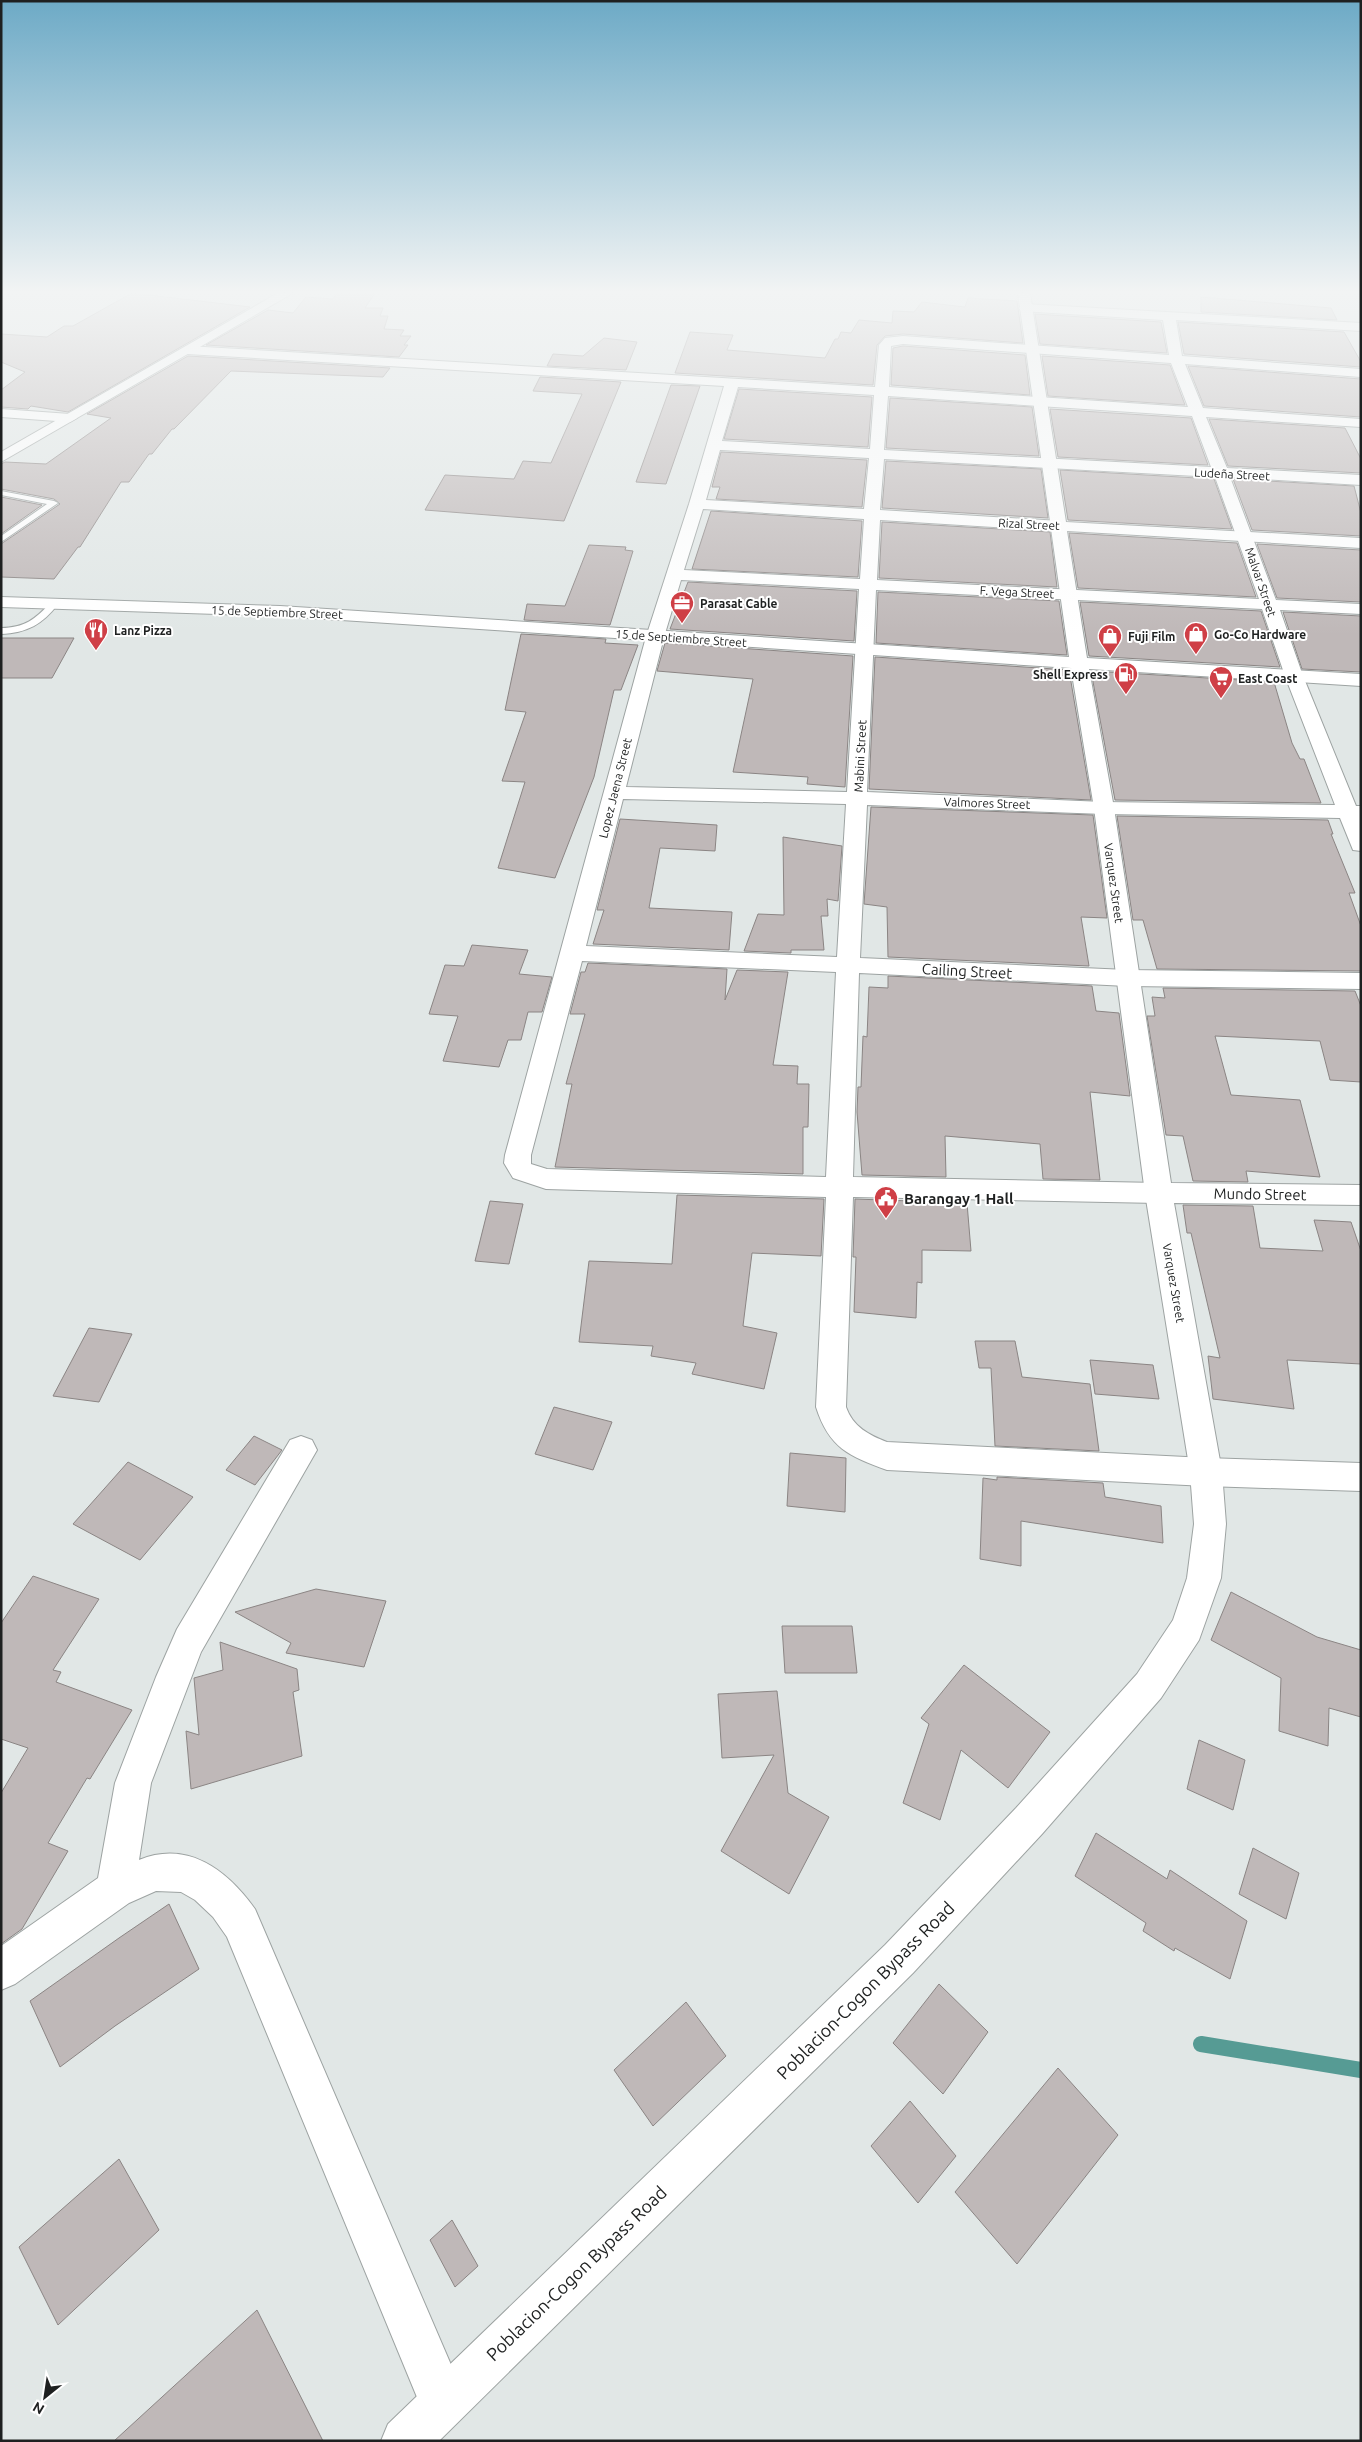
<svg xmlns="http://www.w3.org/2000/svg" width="1362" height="2442" viewBox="0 0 1362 2442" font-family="Ubuntu,sans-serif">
	<rect width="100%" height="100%" fill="#e1e7e6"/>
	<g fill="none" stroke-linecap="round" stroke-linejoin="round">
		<path stroke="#569b94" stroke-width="16" d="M 1201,2044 L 1361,2070"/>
	</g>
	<path fill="#bfb8b8" stroke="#8b8584" d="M 132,293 L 250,307 L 68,412 L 31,406 L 28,409 L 1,407 L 1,390 L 25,372 L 1,362 L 1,334 L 47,337 L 64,326 L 73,326 Z
		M 337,293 L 375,293 L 365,308 L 383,308 L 380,316 L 388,316 L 384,329 L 404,330 L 400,336 L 411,336 L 404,345 L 408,345 L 399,357 L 206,345 L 268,310 L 293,313 L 306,297 L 333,299 Z
		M 1201,297 L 1331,308 L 1337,320 L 1201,312 Z
		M 968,298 L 1017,301 L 1023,343 L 903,334 L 885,336 L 877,345 L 873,385 L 675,373 L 690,332 L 733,335 L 727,350 L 825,358 L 835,339 L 838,339 L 841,332 L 851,333 L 859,320 L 892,323 L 893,311 L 914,312 L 922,302 L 965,307 Z
		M 1035,314 L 1161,322 L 1167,353 L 1040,344 Z
		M 1178,322 L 1344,332 L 1361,362 L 1361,367 L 1184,354 Z
		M 604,338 L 637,342 L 626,370 L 547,366 L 553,354 L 583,356 Z
		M 903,346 L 1025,355 L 1030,395 L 891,385 L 893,348 Z
		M 188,356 L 390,368 L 383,377 L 231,371 L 174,429 L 172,429 L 152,454 L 149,454 L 129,482 L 121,482 L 80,547 L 78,547 L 54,579 L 1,577 L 1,544 L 60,504 L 54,499 L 1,489 L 1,464 L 5,462 L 46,464 L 111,418 L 87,414 Z
		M 1042,356 L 1170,365 L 1185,405 L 1048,396 Z
		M 1188,366 L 1361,379 L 1361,417 L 1204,406 Z
		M 540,377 L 621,382 L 564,521 L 425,510 L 445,475 L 514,479 L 523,461 L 551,463 L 582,394 L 533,391 Z
		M 671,385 L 700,386 L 666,484 L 636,482 Z
		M 739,389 L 872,397 L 868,447 L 724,439 Z
		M 890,398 L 1032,407 L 1039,456 L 886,448 Z
		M 1050,409 L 1191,418 L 1208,465 L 1058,457 Z
		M 1209,419 L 1345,428 L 1361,459 L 1361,473 L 1228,466 Z
		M 721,452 L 867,460 L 862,507 L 716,499 L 720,487 L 712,487 Z
		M 886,461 L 1041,469 L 1048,518 L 882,508 Z
		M 1060,470 L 1214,479 L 1232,529 L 1068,520 Z
		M 1233,479 L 1354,486 L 1361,513 L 1361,536 L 1252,530 Z
		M 1,497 L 42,505 L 1,534 Z
		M 711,511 L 862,521 L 858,577 L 692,569 Z
		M 882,522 L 1050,532 L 1057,587 L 879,578 Z
		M 1069,533 L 1237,543 L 1256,597 L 1078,588 Z
		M 1257,544 L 1361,550 L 1361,602 L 1277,598 Z
		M 589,545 L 626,547 L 625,550 L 633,551 L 610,625 L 524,620 L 527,604 L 565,606 Z
		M 688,582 L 857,591 L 854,641 L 670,629 Z
		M 878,592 L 1059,601 L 1067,655 L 876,643 Z
		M 1080,602 L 1261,611 L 1280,667 L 1089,656 Z
		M 1283,612 L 1361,616 L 1361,672 L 1302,669 Z
		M 521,634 L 606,639 L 605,643 L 638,645 L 621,690 L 614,690 L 594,777 L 555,878 L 498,868 L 525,782 L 502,781 L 526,712 L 505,710 Z
		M 1,638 L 74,638 L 52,678 L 1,678 Z
		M 665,643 L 853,656 L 845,787 L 807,784 L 808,777 L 733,772 L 753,679 L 657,671 Z
		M 875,657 L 1069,670 L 1091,800 L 869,789 Z
		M 1091,671 L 1274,682 L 1292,743 L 1300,759 L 1304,759 L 1321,803 L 1115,800 Z
		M 871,807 L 1093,815 L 1107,918 L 1081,917 L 1089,966 L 888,957 L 887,907 L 864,904 Z
		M 1117,816 L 1328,820 L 1333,834 L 1331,834 L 1355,893 L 1349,893 L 1361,926 L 1361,971 L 1157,969 L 1143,920 L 1133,920 Z
		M 620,819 L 717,825 L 715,851 L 660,848 L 649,908 L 732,912 L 729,950 L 593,944 L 604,910 L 597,910 Z
		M 783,837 L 842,846 L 838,901 L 827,899 L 828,916 L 821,916 L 824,950 L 791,950 L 791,953 L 744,951 L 758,914 L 784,915 Z
		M 472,945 L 528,950 L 519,974 L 552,977 L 542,1012 L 528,1012 L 521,1040 L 508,1040 L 499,1067 L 443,1061 L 458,1016 L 429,1014 L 445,965 L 464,966 Z
		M 588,963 L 727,969 L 725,1000 L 737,970 L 788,972 L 773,1065 L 798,1066 L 797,1084 L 809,1084 L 808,1127 L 803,1127 L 803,1174 L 555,1167 L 572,1084 L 566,1084 L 585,1014 L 570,1014 L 581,972 L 585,972 Z
		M 888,976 L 1092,986 L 1096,1011 L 1119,1013 L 1130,1096 L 1090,1092 L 1100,1180 L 1043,1179 L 1040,1144 L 945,1136 L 946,1177 L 862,1175 L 857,1112 L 858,1087 L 861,1087 L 863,1036 L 867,1037 L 869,987 L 888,988 Z
		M 1163,988 L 1355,991 L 1361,1006 L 1361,1082 L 1330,1080 L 1320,1041 L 1215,1036 L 1231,1095 L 1300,1100 L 1320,1177 L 1246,1171 L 1248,1182 L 1193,1181 L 1183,1136 L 1166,1135 L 1147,1016 L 1155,1016 L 1152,997 L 1165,998 Z
		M 677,1195 L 824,1199 L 821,1256 L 752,1253 L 743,1326 L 777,1333 L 764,1389 L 692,1374 L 696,1363 L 651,1356 L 653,1346 L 579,1342 L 589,1261 L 672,1264 Z
		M 855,1199 L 967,1203 L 971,1251 L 922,1250 L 922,1283 L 917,1282 L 916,1318 L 854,1312 L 856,1257 L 853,1257 Z
		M 490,1201 L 523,1204 L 509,1264 L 475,1261 Z
		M 1183,1205 L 1253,1206 L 1260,1248 L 1323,1251 L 1314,1220 L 1351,1222 L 1361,1251 L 1361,1364 L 1287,1360 L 1294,1409 L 1213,1399 L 1208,1356 L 1220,1358 L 1191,1233 L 1187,1233 Z
		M 89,1328 L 132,1334 L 99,1402 L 53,1396 Z
		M 975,1341 L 1015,1341 L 1022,1377 L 1090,1384 L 1099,1451 L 995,1446 L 991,1368 L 979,1368 Z
		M 1090,1360 L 1153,1365 L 1159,1399 L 1095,1394 Z
		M 554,1407 L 612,1422 L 593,1470 L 535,1454 Z
		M 254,1436 L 282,1450 L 255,1485 L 226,1470 Z
		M 790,1453 L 846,1458 L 845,1512 L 787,1506 Z
		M 128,1462 L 193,1497 L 140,1560 L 73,1524 Z
		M 997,1477 L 1103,1483 L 1105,1497 L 1161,1506 L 1163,1543 L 1021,1521 L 1021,1566 L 980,1559 L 983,1478 L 997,1480 Z
		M 33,1576 L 99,1599 L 53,1670 L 61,1672 L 56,1682 L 132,1710 L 90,1779 L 87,1778 L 48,1843 L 68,1851 L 22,1929 L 1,1944 L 1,1793 L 28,1748 L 1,1739 L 1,1623 Z
		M 316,1589 L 386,1601 L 364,1667 L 286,1653 L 291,1643 L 235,1612 Z
		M 1231,1592 L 1317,1637 L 1361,1650 L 1361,1717 L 1329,1708 L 1328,1746 L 1279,1731 L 1281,1678 L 1211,1640 Z
		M 782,1626 L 852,1626 L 857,1673 L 785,1673 Z
		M 220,1642 L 297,1669 L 299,1690 L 293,1692 L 302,1756 L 191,1789 L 186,1731 L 199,1735 L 194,1678 L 223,1670 Z
		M 964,1665 L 1050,1732 L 1008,1788 L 961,1750 L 940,1820 L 903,1803 L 929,1724 L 921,1718 Z
		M 777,1691 L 788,1793 L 829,1817 L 789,1894 L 721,1851 L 774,1755 L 722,1758 L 718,1694 Z
		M 1199,1740 L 1245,1760 L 1233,1810 L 1187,1789 Z
		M 1096,1833 L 1167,1879 L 1170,1870 L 1247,1921 L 1230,1979 L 1175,1948 L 1174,1951 L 1143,1931 L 1146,1923 L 1075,1876 Z
		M 1253,1848 L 1299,1873 L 1286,1919 L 1239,1894 Z
		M 169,1904 L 199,1969 L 115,2026 L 60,2067 L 30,2001 L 119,1938 Z
		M 939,1984 L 988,2032 L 943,2094 L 893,2043 Z
		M 686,2002 L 726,2056 L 653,2126 L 614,2070 Z
		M 1058,2068 L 1118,2135 L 1017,2264 L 955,2192 Z
		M 910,2101 L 956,2156 L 918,2203 L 871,2146 Z
		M 119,2159 L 159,2230 L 58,2325 L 19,2247 Z
		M 452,2220 L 478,2266 L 455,2287 L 430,2240 Z
		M 257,2310 L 323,2441 L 114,2441 Z"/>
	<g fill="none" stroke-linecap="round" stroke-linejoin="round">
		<g stroke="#9da3a2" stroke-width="2">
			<path id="lane" d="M 1,491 L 54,501 L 58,503 L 1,542 L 1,536 L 47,504 L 1,495 Z
				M 51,602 L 58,604 C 43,624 27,633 1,634 L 1,628 C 24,628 36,619 51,602 Z"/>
		</g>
		<g stroke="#9da3a2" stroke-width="2">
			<path id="street" d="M 1025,304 L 1361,323 L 1361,331 L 1176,320 L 1182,356 L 1361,369 L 1361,377 L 1185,364 L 1203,408 L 1361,419 L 1361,427 L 1206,417 L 1227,468 L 1361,475 L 1361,485 L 1230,477 L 1276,600 L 1361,604 L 1361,614 L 1280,610 L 1303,676 L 1356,806 L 1361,806 L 1361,851 L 1353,850 L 1340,818 L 1104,814 L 867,805 L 860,958 L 1127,970 L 1361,973 L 1361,989 L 1127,986 L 859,973 L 853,1177 L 1159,1183 L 1169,1186 L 1173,1193 L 1169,1200 L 1159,1203 L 853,1197 L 846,1407 C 853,1427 869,1435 887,1442 L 1206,1458 L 1361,1463 L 1361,1491 L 1206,1486 L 887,1470 C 849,1456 829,1448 816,1407 L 826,1197 L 546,1189 L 513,1178 L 504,1163 L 505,1155 L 646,637 L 689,504 L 724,386 L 187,354 L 180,350 L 187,346 L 875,387 L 879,345 L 885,338 L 903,336 L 1169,355 L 1163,320 L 1021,311 L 1019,308 ZM 903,344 L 1171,363 L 1188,407 L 889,387 L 891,346 ZM 738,387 L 874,395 L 870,449 L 722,441 ZM 888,396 L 1192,416 L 1211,467 L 884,450 ZM 720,450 L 869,458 L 864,509 L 706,500 ZM 884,459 L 1215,477 L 1259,599 L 877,580 L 880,520 L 1060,531 L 1068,526 L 1060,521 L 880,510 ZM 703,509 L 864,519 L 860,579 L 684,570 ZM 681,580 L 859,589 L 847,792 L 626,787 L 664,637 ZM 876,590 L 1262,609 L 1285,676 L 1335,805 L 1104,802 L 867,792 ZM 623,799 L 846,804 L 837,957 L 586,946 ZM 582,961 L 836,972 L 826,1177 L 547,1169 L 531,1164 L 531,1155 Z
				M 1,409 L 70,414 L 77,418 L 70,422 L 1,417 Z
				M 301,1436 L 312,1440 L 317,1450 L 201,1652 L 151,1783 L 139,1860 C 188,1840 227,1870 255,1909 L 467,2402 L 460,2419 L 443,2426 L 426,2419 L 227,1937 L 213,1917 L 195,1900 L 181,1892 L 156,1891 L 129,1903 L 15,1984 L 1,1990 L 1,1946 L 98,1878 L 115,1783 L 156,1677 L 177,1629 L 290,1440 Z"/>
		</g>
		<g stroke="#9da3a2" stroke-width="2">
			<path id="secondary" d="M 1018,293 L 1030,293 L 1066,522 L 1361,538 L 1361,548 L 1067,531 L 1087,658 L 1361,674 L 1361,686 L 1089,669 L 1114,808 L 1171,1183 L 1361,1185 L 1361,1205 L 1174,1203 L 1222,1472 L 1226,1524 L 1221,1578 L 1199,1640 L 1161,1698 L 1042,1834 L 913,1973 L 439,2441 L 381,2441 L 388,2424 L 885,1945 L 1016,1808 L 1137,1674 L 1173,1620 L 1187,1578 L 1194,1524 L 1190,1472 L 1145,1193 L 1094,808 L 1071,668 L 280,616 L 1,607 L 1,597 L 280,606 L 1069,657 Z"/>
		</g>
		<g stroke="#9da3a2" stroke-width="2">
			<path id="highway" d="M 278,293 L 293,293 L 1,462 L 1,452 Z"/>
		</g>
		<use href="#lane" fill="#fff" fill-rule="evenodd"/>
		<use href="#street" fill="#fff" fill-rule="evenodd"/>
		<use href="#secondary" fill="#fff" fill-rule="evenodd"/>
		<use href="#highway" fill="#fff" fill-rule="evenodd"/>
	</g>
	<linearGradient id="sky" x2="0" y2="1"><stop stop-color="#6daac6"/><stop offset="0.46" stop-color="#f2f4f4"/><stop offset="1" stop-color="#f2f4f4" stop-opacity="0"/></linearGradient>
	<rect width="1362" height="635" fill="url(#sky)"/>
	<defs>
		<g id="office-pin" transform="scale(1.25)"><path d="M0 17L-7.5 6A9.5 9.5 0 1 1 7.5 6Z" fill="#cf3f46" stroke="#fff"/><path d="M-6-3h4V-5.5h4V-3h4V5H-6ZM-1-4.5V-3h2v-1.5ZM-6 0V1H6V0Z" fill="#fff"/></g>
		<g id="restaurant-pin" transform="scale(1.25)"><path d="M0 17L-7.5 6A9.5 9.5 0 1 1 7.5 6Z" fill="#cf3f46" stroke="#fff"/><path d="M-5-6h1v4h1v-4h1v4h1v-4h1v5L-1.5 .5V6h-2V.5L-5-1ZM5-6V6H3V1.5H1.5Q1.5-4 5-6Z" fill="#fff"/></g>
		<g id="shop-pin" transform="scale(1.25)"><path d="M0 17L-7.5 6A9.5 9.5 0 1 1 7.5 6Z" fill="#cf3f46" stroke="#fff"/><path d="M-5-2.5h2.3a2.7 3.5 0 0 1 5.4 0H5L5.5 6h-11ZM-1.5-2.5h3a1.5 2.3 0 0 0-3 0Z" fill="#fff"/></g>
		<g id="fuel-pin" transform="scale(1.25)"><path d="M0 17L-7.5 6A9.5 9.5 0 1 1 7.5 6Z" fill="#cf3f46" stroke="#fff"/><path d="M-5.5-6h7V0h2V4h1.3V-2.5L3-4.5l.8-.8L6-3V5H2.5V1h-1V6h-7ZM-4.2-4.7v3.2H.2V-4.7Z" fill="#fff"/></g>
		<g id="supermarket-pin" transform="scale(1.25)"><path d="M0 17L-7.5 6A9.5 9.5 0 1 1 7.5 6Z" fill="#cf3f46" stroke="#fff"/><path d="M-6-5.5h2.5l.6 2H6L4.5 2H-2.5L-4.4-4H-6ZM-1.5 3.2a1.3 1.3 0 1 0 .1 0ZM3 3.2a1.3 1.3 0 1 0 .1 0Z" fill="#fff"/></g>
		<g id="civic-pin" transform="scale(1.25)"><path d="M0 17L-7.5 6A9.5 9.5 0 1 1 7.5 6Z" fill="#cf3f46" stroke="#fff"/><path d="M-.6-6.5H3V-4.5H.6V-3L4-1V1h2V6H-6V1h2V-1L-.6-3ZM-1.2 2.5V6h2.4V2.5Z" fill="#fff"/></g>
	</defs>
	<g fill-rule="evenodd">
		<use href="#office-pin" x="682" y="603"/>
		<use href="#restaurant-pin" x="96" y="630"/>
		<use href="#shop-pin" x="1196" y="634"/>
		<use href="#shop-pin" x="1110" y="636"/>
		<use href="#fuel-pin" x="1126" y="674"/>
		<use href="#supermarket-pin" x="1221" y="678"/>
		<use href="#civic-pin" x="886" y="1198"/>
	</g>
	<g text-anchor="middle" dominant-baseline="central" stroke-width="4" stroke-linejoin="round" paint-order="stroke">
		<g font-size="12" fill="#1e2020" stroke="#fff">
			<text transform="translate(1232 474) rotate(3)">Ludeña Street</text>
			<text transform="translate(1029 524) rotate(3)">Rizal Street</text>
			<text transform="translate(1261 582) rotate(71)">Malvar Street</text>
			<text transform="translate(1017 592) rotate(3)">F. Vega Street</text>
			<text transform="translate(277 612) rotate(2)">15 de Septiembre Street</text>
			<text transform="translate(681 638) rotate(4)">15 de Septiembre Street</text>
			<text transform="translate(860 756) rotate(-87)">Mabini Street</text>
			<text transform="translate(615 788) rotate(-76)">Lopez Jaena Street</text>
			<text transform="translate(987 803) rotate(2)">Valmores Street</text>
			<text transform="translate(1114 883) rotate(82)">Varquez Street</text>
			<text transform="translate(1174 1283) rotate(80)">Varquez Street</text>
		</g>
		<g font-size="12" font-weight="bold" fill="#1e2020" stroke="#fff" text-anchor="start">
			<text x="700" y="603">Parasat Cable</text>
			<text x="114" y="630">Lanz Pizza</text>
			<text x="1214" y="634">Go-Co Hardware</text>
			<text x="1128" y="636">Fuji Film</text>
			<text x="1108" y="674" text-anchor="end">Shell Express</text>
			<text x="1238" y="678">East Coast</text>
		</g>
		<g font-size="15" fill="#1e2020" stroke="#fff">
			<text transform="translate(967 971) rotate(3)">Cailing Street</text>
			<text transform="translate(1260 1194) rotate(1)">Mundo Street</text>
		</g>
		<g font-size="15" font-weight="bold" fill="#1e2020" stroke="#fff" text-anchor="start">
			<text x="904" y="1198">Barangay 1 Hall</text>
		</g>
		<g font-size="18" fill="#1e2020" stroke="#fff">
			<text transform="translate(865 1990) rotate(-45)">Poblacion-Cogon Bypass Road</text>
			<text transform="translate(576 2273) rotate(-44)">Poblacion-Cogon Bypass Road</text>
		</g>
	</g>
	<rect width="1362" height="2442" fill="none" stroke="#1e2020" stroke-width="5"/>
	<g transform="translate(45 2397) rotate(210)" stroke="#ffffff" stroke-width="4" paint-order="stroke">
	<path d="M0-4L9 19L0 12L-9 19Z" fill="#1e2020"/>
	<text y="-8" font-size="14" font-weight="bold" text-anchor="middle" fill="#1e2020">N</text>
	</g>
</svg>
